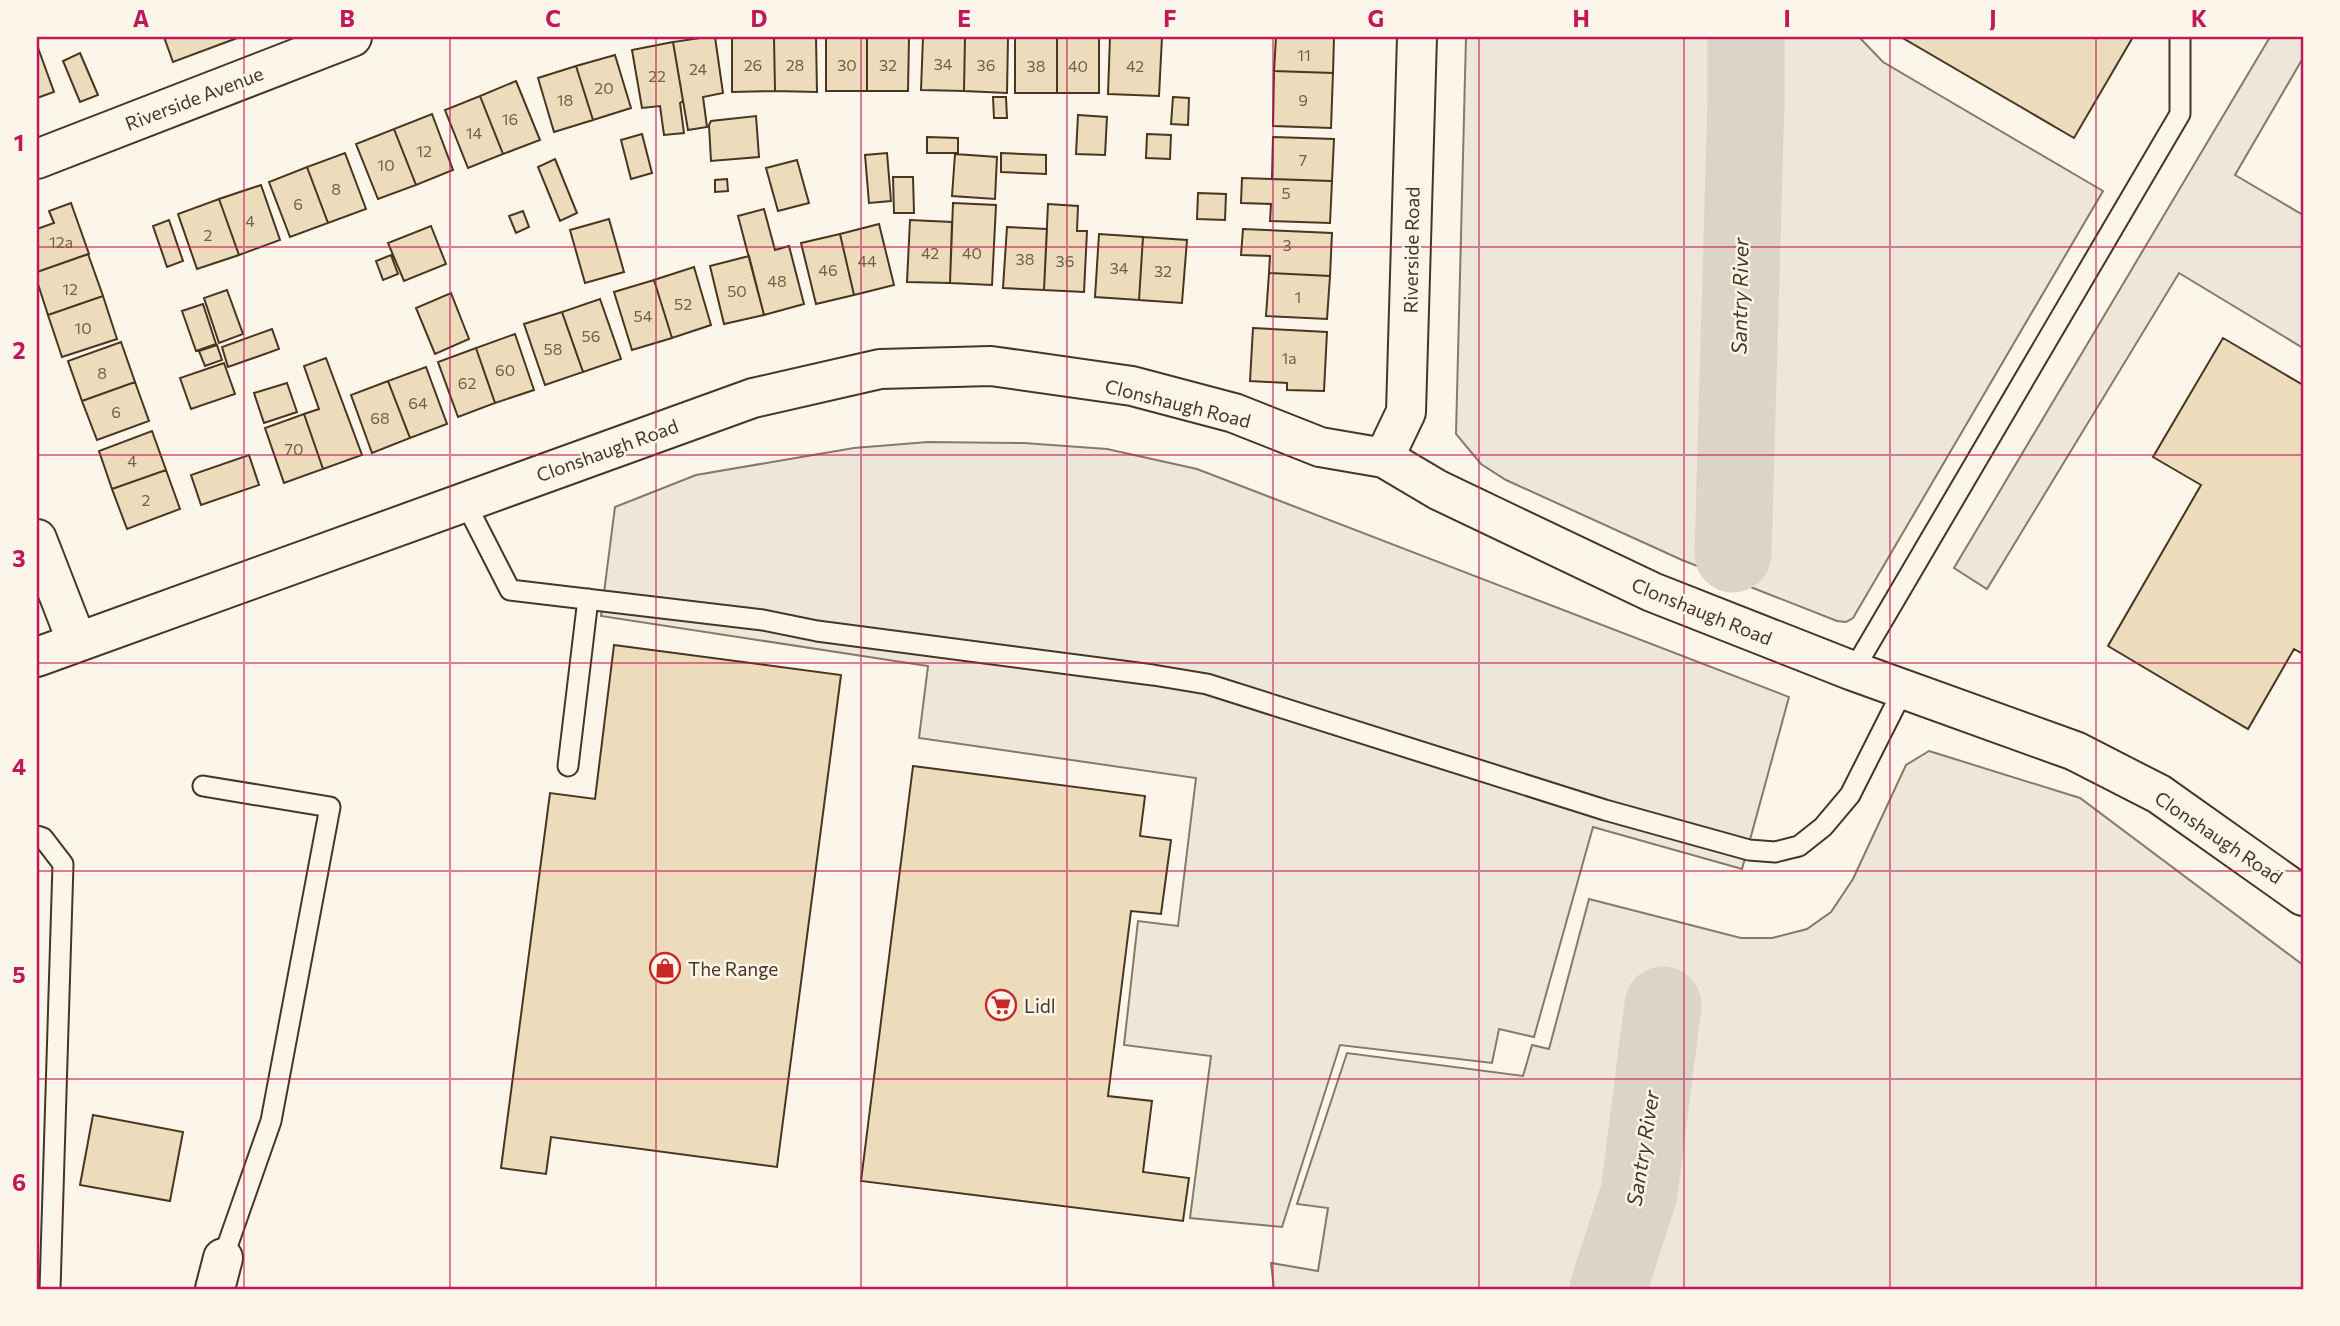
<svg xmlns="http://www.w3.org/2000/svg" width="2340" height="1326" viewBox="0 0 2340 1326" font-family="Commissioner,sans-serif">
	<rect width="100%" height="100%" fill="#fbf6e9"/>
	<path fill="#ede6d9" stroke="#887966" stroke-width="2" d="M 1466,37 L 1859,37 L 1883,62 L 2103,191 L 1853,618 L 1846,622 L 1837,621 L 1682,560 L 1506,480 L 1481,464 L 1456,434 Z
		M 1929,751 L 2080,798 L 2303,965 L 2303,1289 L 1274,1289 L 1271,1263 L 1318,1271 L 1328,1208 L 1297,1204 L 1347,1053 L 1523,1076 L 1532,1045 L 1549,1049 L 1589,899 L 1741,938 L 1772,938 L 1807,929 L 1831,912 L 1853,879 L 1906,765 Z"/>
	<path fill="#ede7d9" stroke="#887966" stroke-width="2" d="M 2270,37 L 2303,37 L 2303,58 L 2235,175 L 2303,215 L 2303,348 L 2179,273 L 1987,589 L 1954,568 Z
		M 928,442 L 1024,443 L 1107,449 L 1197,469 L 1789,697 L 1742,869 L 1593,827 L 1534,1037 L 1499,1029 L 1492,1063 L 1340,1045 L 1282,1227 L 1190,1218 L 1211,1056 L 1124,1045 L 1138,921 L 1178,926 L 1196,778 L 919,738 L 928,666 L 601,616 L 615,507 L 696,475 L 854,448 Z"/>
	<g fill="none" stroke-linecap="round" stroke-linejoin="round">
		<path stroke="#dcd4c6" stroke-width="77" d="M 1733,554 L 1746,101 L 1746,37
			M 1608,1289 L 1639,1193 L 1663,1005"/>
	</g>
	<path fill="#ecdcbc" stroke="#4a3520" stroke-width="2" d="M 164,37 L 240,37 L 173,62 Z
		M 707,37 L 715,37 L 723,93 L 703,97 L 707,127 L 688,130 L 673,42 Z
		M 732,37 L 774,37 L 775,91 L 732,92 Z
		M 774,37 L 816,37 L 817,92 L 775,91 Z
		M 826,37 L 867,37 L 867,91 L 826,91 Z
		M 867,37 L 909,37 L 908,91 L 867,91 Z
		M 923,37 L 965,37 L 964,91 L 921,90 Z
		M 965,37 L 1008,37 L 1007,93 L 964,91 Z
		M 1015,37 L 1057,37 L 1057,93 L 1015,93 Z
		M 1057,37 L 1099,37 L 1099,93 L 1057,93 Z
		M 1110,37 L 1162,37 L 1159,96 L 1108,94 Z
		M 1276,37 L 1334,37 L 1333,73 L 1274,71 Z
		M 1901,37 L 2133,37 L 2074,138 Z
		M 673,42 L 683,101 L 680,103 L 684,133 L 664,135 L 660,106 L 642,108 L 632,50 Z
		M 37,45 L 54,92 L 37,98 Z
		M 80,53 L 98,95 L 80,102 L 63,61 Z
		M 615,55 L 631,108 L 593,120 L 576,66 Z
		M 576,66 L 593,120 L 554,132 L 538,78 Z
		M 1274,71 L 1333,73 L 1331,128 L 1273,126 Z
		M 516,81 L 540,140 L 503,154 L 480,96 Z
		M 480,96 L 503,154 L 468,168 L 445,110 Z
		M 993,97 L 1006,97 L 1007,118 L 994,118 Z
		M 1173,97 L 1189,98 L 1188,125 L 1171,124 Z
		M 432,114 L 453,170 L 416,185 L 394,129 Z
		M 1078,115 L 1107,117 L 1105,155 L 1076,154 Z
		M 756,116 L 759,157 L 711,161 L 709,125 L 711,121 Z
		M 394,129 L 416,185 L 378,199 L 356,144 Z
		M 642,134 L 652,173 L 631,179 L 621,140 Z
		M 1147,134 L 1171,135 L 1170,159 L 1146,158 Z
		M 927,137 L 958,138 L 958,153 L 927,153 Z
		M 1273,137 L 1334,139 L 1332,181 L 1272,179 Z
		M 345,153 L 366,209 L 328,223 L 307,167 Z
		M 887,153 L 891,201 L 869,203 L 865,155 Z
		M 1001,153 L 1046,155 L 1046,174 L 1001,172 Z
		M 955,154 L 997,157 L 995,199 L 952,196 Z
		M 555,159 L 577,213 L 560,221 L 538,167 Z
		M 797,160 L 809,203 L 778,211 L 766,168 Z
		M 307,167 L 328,223 L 290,237 L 269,182 Z
		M 893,177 L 913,177 L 914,213 L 894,213 Z
		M 1242,178 L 1332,181 L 1330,223 L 1270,221 L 1271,204 L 1241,203 Z
		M 727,179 L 728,191 L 715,192 L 715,180 Z
		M 261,185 L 280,240 L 239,255 L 219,199 Z
		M 1198,193 L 1226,194 L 1225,220 L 1197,219 Z
		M 219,199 L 239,255 L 197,269 L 178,214 Z
		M 71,203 L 89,254 L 37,272 L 37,229 L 54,223 L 49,211 Z
		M 953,203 L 996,205 L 992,285 L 950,283 Z
		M 1048,204 L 1078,206 L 1077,231 L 1087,231 L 1084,292 L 1044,290 Z
		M 764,209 L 775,250 L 789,246 L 804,304 L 764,315 L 738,216 Z
		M 523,211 L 529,227 L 516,233 L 509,216 Z
		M 609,219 L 624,272 L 585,283 L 570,230 Z
		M 169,220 L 183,261 L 167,267 L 153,226 Z
		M 910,220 L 952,222 L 950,283 L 907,282 Z
		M 879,224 L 894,285 L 854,295 L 840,234 Z
		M 431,226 L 446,264 L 404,281 L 388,243 Z
		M 1007,227 L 1047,229 L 1044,290 L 1003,288 Z
		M 1243,229 L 1332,233 L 1330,276 L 1269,273 L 1270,256 L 1241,255 Z
		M 840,234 L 854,295 L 816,304 L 801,243 Z
		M 1099,234 L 1143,237 L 1139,300 L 1095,297 Z
		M 1143,237 L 1187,240 L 1182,303 L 1139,300 Z
		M 88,254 L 103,296 L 48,315 L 37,281 L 37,272 Z
		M 391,255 L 398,274 L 383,280 L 376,261 Z
		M 749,256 L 764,315 L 724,324 L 710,266 Z
		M 694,267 L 711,325 L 672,338 L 654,280 Z
		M 1269,273 L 1330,276 L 1327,319 L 1266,316 Z
		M 654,280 L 672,338 L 632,350 L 614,292 Z
		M 227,290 L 243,334 L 219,343 L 204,298 Z
		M 451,293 L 469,339 L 435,354 L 416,308 Z
		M 103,296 L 117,339 L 62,357 L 48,315 Z
		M 600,299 L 621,359 L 583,372 L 562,312 Z
		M 203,304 L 216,344 L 196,351 L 182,311 Z
		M 562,312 L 583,372 L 545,385 L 524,324 Z
		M 1253,328 L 1327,332 L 1324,391 L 1287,390 L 1287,383 L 1250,381 Z
		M 272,329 L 279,349 L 228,367 L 222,347 Z
		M 515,334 L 534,390 L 495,403 L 476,348 Z
		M 2223,338 L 2303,385 L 2303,654 L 2294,649 L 2248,729 L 2108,646 L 2201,485 L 2153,457 Z
		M 121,342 L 135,382 L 82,401 L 68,361 Z
		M 217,345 L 222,360 L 205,366 L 199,351 Z
		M 476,348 L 495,403 L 458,417 L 438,362 Z
		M 326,358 L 362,455 L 323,469 L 304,414 L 319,409 L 304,366 Z
		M 224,363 L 235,394 L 191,409 L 180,378 Z
		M 426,367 L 447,424 L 410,438 L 388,381 Z
		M 388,381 L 410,438 L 372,453 L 351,395 Z
		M 135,382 L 149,421 L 97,440 L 82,401 Z
		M 287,383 L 297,412 L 264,423 L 254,393 Z
		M 304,414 L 323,469 L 284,483 L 265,428 Z
		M 152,431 L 166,470 L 112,489 L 99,451 Z
		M 249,455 L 259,485 L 201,505 L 191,475 Z
		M 166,470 L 180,509 L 127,529 L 112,489 Z
		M 614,645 L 841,675 L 777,1167 L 551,1137 L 546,1174 L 501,1168 L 550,793 L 595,799 Z
		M 913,766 L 1145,796 L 1140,836 L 1171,840 L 1161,914 L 1131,911 L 1108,1096 L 1152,1101 L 1143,1172 L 1189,1178 L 1183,1221 L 861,1181 Z
		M 93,1115 L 183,1132 L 170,1201 L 80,1185 Z"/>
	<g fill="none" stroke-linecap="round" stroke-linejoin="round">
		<g stroke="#4a3520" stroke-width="23">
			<path id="lane" d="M 465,502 L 510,590 L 763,620 L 817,631 L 1153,675 L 1207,684 L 1605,810 L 1749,850 L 1775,852 L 1799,846 L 1823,827 L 1850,795 L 1904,688
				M 1853,671 L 2180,114 L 2180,37
				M 568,766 L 588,599
				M 203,786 L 330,807 L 271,1121 L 223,1258
				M 37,836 L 43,838 L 63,864 L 50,1289"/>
		</g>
		<g stroke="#4a3520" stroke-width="42">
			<path id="street" d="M 37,159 L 352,37
				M 1384,458 L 1406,412 L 1417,37
				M 215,1289 L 223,1258"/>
		</g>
		<g stroke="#4a3520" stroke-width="42">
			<path id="secondary" d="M 37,539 L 77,642
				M 37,657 L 753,398 L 880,369 L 991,366 L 1132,386 L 1234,413 L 1320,447 L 1384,458 L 1438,490 L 1652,592 L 1853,671 L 2075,751 L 2159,794 L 2303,896"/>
		</g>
		<use href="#lane" stroke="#fbf6e9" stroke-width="19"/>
		<use href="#street" stroke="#fbf6e9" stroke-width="38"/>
		<use href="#secondary" stroke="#fbf6e9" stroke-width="38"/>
	</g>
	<path fill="none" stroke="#c2185b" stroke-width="2" stroke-opacity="0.55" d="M 244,37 L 244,1289M 450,37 L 450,1289M 656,37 L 656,1289M 861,37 L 861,1289M 1067,37 L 1067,1289M 1273,37 L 1273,1289M 1479,37 L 1479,1289M 1684,37 L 1684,1289M 1890,37 L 1890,1289M 2096,37 L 2096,1289M 37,247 L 2303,247M 37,455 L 2303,455M 37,663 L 2303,663M 37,871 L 2303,871M 37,1079 L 2303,1079"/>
	<defs>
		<g id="shop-ring" transform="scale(1.575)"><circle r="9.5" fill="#fbf6e9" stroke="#c62828" stroke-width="1.5"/><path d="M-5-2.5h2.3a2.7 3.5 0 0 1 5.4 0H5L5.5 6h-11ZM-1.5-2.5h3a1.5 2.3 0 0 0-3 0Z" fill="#c62828"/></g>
		<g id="supermarket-ring" transform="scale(1.575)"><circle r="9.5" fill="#fbf6e9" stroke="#c62828" stroke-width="1.5"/><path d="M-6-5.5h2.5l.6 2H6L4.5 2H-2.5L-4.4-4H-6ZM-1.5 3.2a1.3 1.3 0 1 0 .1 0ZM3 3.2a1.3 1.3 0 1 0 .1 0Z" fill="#c62828"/></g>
	</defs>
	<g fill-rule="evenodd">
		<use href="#shop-ring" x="665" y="968"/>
		<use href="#supermarket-ring" x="1001" y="1005"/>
	</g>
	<g text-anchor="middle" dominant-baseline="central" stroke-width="5" stroke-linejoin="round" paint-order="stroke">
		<g font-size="16" fill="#725f47">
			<text x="1304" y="54">11</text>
			<text x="943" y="63">34</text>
			<text x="753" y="64">26</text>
			<text x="795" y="64">28</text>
			<text x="847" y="64">30</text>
			<text x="888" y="64">32</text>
			<text x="986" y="64">36</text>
			<text x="1036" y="65">38</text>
			<text x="1078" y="65">40</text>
			<text x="1135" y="65">42</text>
			<text x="698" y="68">24</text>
			<text x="657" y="75">22</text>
			<text x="604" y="87">20</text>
			<text x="565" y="99">18</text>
			<text x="1303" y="99">9</text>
			<text x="510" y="118">16</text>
			<text x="474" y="132">14</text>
			<text x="424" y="150">12</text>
			<text x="1303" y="159">7</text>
			<text x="386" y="164">10</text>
			<text x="336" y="188">8</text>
			<text x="1286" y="192">5</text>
			<text x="298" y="203">6</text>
			<text x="250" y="220">4</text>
			<text x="208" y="234">2</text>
			<text x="61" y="241">12a</text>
			<text x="1287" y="244">3</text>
			<text x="930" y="252">42</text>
			<text x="972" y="252">40</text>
			<text x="1025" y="258">38</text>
			<text x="867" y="260">44</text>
			<text x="1065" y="260">36</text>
			<text x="1119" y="267">34</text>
			<text x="828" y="269">46</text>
			<text x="1163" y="270">32</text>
			<text x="777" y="280">48</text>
			<text x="70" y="288">12</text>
			<text x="737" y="290">50</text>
			<text x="1298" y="296">1</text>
			<text x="683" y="303">52</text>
			<text x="643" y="315">54</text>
			<text x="83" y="327">10</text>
			<text x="591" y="335">56</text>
			<text x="553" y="348">58</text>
			<text x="1289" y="357">1a</text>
			<text x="505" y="369">60</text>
			<text x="102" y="372">8</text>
			<text x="467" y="382">62</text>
			<text x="418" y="402">64</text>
			<text x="116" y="411">6</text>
			<text x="380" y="417">68</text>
			<text x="294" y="448">70</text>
			<text x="132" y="460">4</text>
			<text x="146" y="499">2</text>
		</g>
		<g font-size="19" fill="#4a3520" stroke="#fbf6e9">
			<text transform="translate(194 98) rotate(-21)">Riverside Avenue</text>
			<text transform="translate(1411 250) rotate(-89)">Riverside Road</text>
			<text transform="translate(1178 403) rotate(14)">Clonshaugh Road</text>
			<text transform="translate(607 450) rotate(-20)">Clonshaugh Road</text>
			<text transform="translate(1702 611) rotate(22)">Clonshaugh Road</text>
			<text transform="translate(2219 837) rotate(34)">Clonshaugh Road</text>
		</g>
		<g font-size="19" fill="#4a3520" stroke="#fbf6e9" text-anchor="start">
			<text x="688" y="968">The Range</text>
			<text x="1024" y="1005">Lidl</text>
		</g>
		<g font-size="21" font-style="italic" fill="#4a3520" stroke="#fbf6e9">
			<text transform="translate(1739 296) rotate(-89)">Santry River</text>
			<text transform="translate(1642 1148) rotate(-81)">Santry River</text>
		</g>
	</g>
	<rect width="2340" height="1326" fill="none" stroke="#fbf6e9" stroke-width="77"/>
	<rect x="38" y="38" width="2264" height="1250" fill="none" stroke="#c2185b" stroke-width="2.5"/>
	<g font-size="23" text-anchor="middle" font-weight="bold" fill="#c2185b">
		<text x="141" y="27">A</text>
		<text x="347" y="27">B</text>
		<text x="553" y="27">C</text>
		<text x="759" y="27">D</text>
		<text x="964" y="27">E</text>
		<text x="1170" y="27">F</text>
		<text x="1376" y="27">G</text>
		<text x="1581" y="27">H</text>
		<text x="1787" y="27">I</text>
		<text x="1993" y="27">J</text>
		<text x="2199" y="27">K</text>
		<text x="19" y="151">1</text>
		<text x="19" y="359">2</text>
		<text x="19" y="567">3</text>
		<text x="19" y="775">4</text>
		<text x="19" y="983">5</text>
		<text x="19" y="1191">6</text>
	</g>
</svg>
